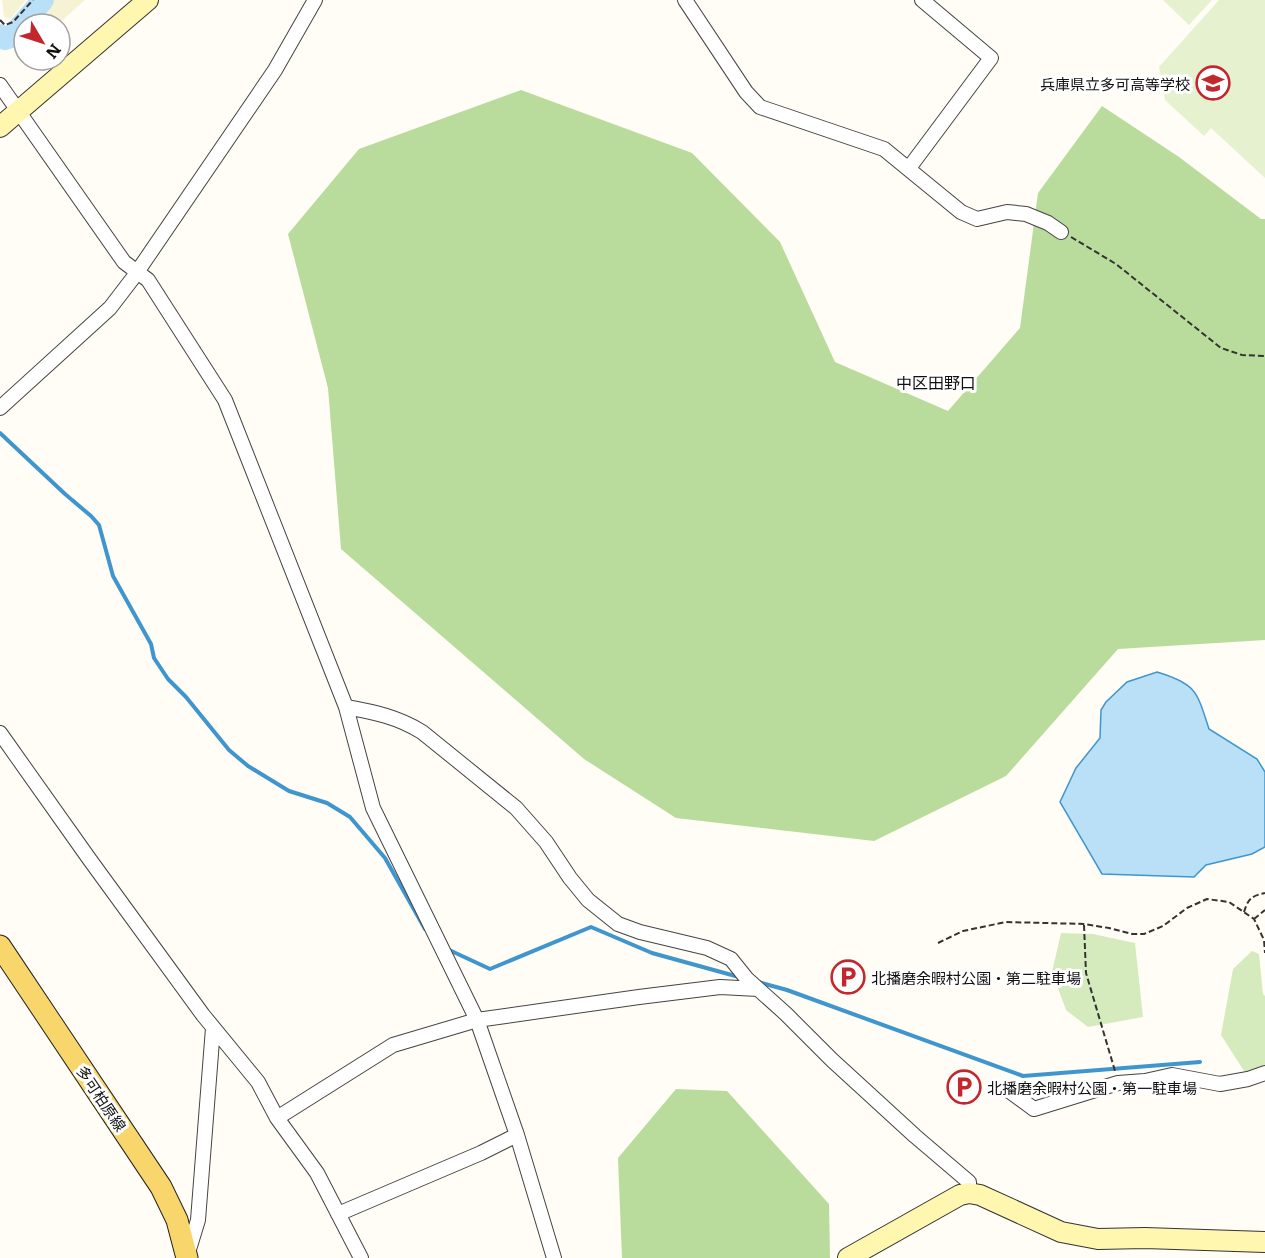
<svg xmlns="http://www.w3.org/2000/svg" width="1265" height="1258" viewBox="0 0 1265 1258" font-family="Literata,'Noto Sans JP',serif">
	<rect width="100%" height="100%" fill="#fffdf5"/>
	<path fill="#f6f3d4" d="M 2,0 L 26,0 L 10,19 L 4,16 Z
		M 48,0 L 85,0 L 58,24 L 26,24 Z"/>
	<path fill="#d5ebbd" d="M 1061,933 L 1093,934 L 1135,943 L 1143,1017 L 1088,1027 L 1066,1010 L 1052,972 Z
		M 1252,951 L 1259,954 L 1263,994 L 1265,996 L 1265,1066 L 1246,1074 L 1221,1035 L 1233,969 Z"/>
	<path fill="#b9dc9c" d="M 521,90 L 692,153 L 780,242 L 835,362 L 948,411 L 1020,328 L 1038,193 L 1102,106 L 1179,157 L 1261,219 L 1265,219 L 1265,640 L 1118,649 L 1006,776 L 874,841 L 676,818 L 584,759 L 341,549 L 328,388 L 288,234 L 359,149 Z
		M 676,1089 L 727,1091 L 829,1204 L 830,1258 L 622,1258 L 618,1158 Z"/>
	<path fill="#e6f2cf" d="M 1163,0 L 1212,0 L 1189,25 Z
		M 1219,0 L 1265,0 L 1265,178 L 1211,128 L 1204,136 L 1165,100 L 1159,67 Z"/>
	<path fill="#b9e0f7" stroke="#3f96cf" stroke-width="1.5" d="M 1157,672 C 1197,684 1197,692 1209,729 L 1257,759 L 1265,772 L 1265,847 L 1252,854 L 1206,865 L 1194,877 L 1102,874 L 1060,802 L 1076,768 L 1100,738 L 1101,710 L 1106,702 L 1127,682 Z"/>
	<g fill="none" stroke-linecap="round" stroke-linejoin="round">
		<path stroke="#3f96cf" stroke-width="4" d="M 0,433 L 65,494 L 91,516 L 99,525 L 113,576 L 151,644 L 154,658 L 168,679 L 186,697 L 229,750 L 248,766 L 289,791 L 327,803 L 350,817 L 385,858 L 425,929
			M 447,949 L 490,969 L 591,927 L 652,953 L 739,977
			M 758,982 L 787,990 L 1023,1076 L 1200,1062"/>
		<path stroke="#b9e0f7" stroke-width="22" d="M 0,35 L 5,39 L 11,37 L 43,0"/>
		<g stroke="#444" stroke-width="16">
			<path id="street" d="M 685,0 L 746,92 L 760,107 L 884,149 L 961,212 L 977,219 L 1007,212 L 1026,214 L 1048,223 L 1061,232
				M 0,85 L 124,262 L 148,280 L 225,400 L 346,707 L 373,808 L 477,1020 L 517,1135 L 554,1258
				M 909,168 L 991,58 L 922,0
				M 0,408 L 110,308 L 133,278 L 275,70 L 315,0
				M 346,707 C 374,712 398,717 422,732 L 516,808 L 546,842 L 570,878 L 588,900 L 618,924 L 640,932 L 707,948 L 731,959 L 747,979 L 786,1014 L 832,1060 L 915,1136 L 969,1182 L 969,1193
				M 0,733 L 90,860 L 203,1015 L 258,1082 L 277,1118 L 317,1173 L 361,1258
				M 1008,1090 L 1034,1109 L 1118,1083 L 1145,1081 L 1172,1075 L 1220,1084 L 1248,1079 L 1265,1073
				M 277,1118 L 393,1045 L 477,1020 L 639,997 L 720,987 L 758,989
				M 338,1214 L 481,1153 L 517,1135
				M 187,1256 L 198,1220 L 213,1028"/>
		</g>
		<g stroke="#333" stroke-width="22">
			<path id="secondary" d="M 0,127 L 148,0
				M 848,1258 L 960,1195 L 969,1193 L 980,1195 L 1061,1232 L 1098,1239 L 1145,1238 L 1265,1242"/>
		</g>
		<g stroke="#222" stroke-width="23">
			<path id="primary" d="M 0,946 L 161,1187 L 177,1220 L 187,1258"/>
		</g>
		<path stroke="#333" stroke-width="2" stroke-dasharray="6 3" stroke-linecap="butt" d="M 0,20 L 5,25 L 13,22 L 33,0
			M 1071,237 L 1116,264 L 1221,348 L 1242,355 L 1265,356
			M 1244,912 C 1248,899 1251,896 1265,893
			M 1254,919 L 1265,910
			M 1084,925 L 1086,973 L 1115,1071
			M 938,943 L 963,931 L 1006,922 L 1084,924 L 1109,928 L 1132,934 L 1144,934 L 1163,926 L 1187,908 L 1207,899 L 1229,902 L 1254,919 L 1264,940 L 1265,953"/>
		<use href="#street" stroke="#fff" stroke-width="14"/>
		<use href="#secondary" stroke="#fff6b0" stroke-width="20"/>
		<use href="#primary" stroke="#f9d66b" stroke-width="21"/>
	</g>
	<defs>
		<g id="school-ring" transform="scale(1.725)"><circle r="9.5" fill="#fff" stroke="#c4262e" stroke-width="1.5"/><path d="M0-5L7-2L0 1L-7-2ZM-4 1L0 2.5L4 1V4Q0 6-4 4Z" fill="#c4262e"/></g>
		<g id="parking-ring" transform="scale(1.725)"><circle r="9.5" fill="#fff" stroke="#c4262e" stroke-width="1.5"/><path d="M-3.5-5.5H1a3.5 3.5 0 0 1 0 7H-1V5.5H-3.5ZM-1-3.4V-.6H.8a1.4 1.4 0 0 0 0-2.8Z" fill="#c4262e"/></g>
	</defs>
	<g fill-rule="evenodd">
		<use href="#school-ring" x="1213" y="83"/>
		<use href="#parking-ring" x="848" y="977"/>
		<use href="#parking-ring" x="964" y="1087"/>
	</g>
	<g text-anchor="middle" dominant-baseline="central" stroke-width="6" stroke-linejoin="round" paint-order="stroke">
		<g font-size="15" fill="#111" stroke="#fff" text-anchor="start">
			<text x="1190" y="83" text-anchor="end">兵庫県立多可高等学校</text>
			<text x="871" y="977">北播磨余暇村公園・第二駐車場</text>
			<text x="987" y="1087">北播磨余暇村公園・第一駐車場</text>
		</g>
		<g font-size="15" fill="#111" stroke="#fff">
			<text transform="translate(102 1098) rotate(56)">多可柏原線</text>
		</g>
		<g font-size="16" fill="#111" stroke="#fff">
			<text x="936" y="382">中区田野口</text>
		</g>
	</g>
	<g transform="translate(42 42) rotate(129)"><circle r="28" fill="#ffffff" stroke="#a0a0a0" stroke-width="1.5"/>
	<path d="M0-4.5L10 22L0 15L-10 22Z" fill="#c4262e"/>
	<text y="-9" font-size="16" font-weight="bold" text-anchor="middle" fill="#111111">N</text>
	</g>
</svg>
